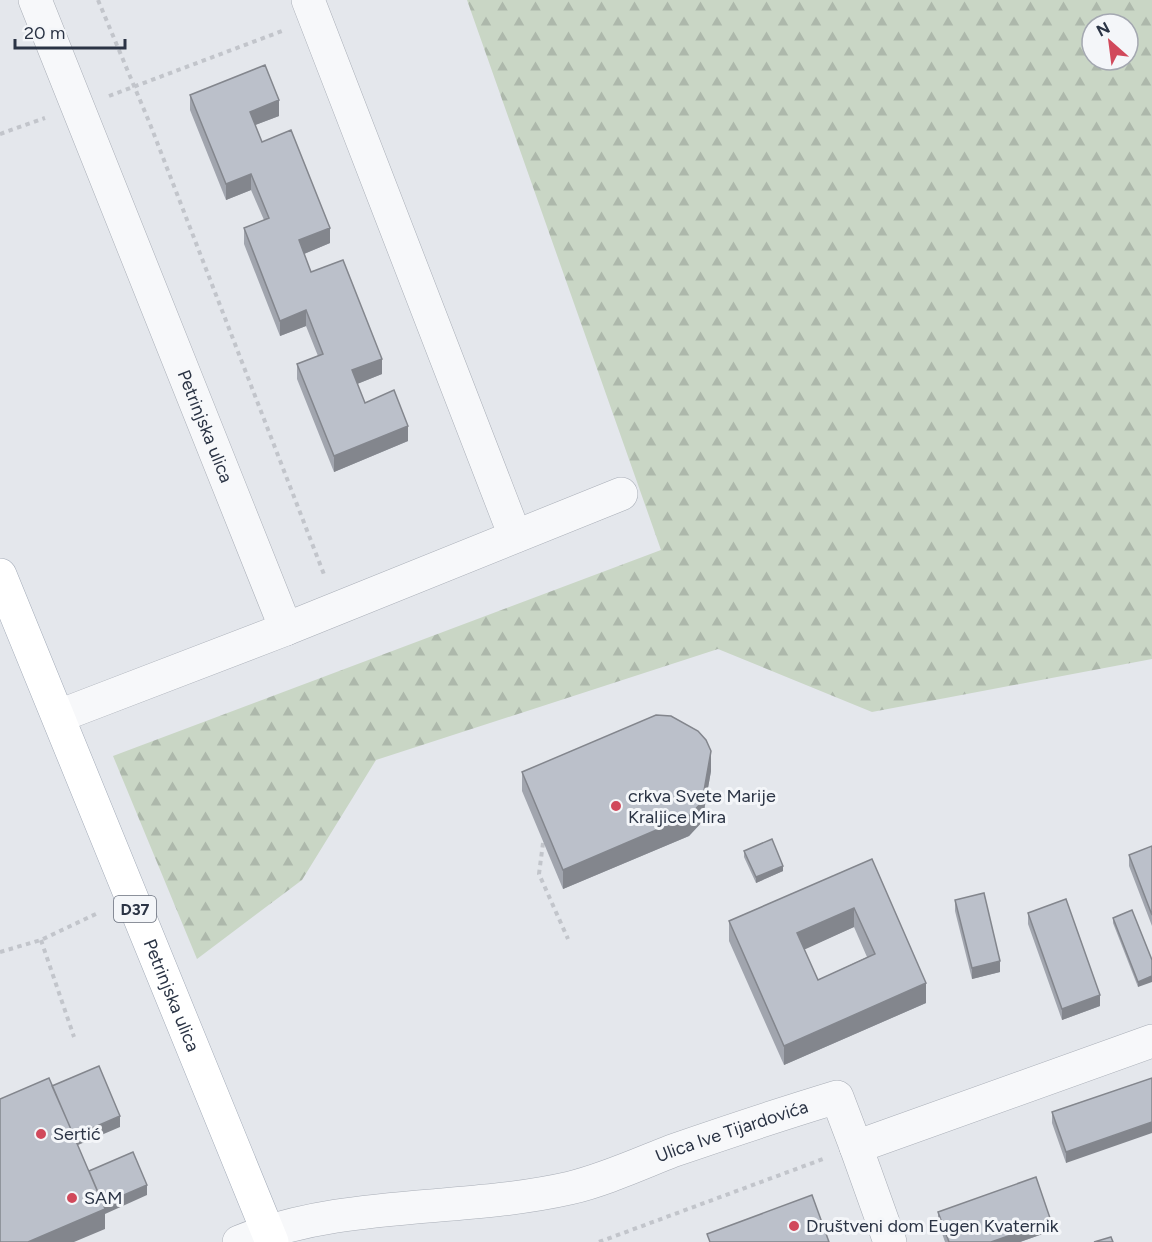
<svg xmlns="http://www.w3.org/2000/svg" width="1152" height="1242" viewBox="0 0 1152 1242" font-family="Figtree,sans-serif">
	<defs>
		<pattern id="forest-firs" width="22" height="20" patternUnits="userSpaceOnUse" patternTransform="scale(1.5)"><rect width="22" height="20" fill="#c9d6c5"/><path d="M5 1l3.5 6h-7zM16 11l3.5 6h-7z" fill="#adb8ab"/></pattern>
	</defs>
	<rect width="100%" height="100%" fill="#e4e7ec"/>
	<path fill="url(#forest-firs)" fill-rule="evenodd" d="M 467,0 L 1152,0 L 1152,659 L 872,712 L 718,649 L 376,760 L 302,880 L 197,959 L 113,756 L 661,550 ZM 1092,24 L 1128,24 L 1128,60 L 1092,60 Z"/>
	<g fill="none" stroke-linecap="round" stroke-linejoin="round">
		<g stroke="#a9aeb7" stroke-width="34">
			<g id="minor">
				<path id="s1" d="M 35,0 L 286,629 L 59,716"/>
				<path d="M 308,0 L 515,536"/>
				<path d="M 286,629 L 621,494"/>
				<path d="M 856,1147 L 890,1242"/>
				<path id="s2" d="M 239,1242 C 344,1199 460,1213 570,1188 C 604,1180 639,1164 672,1151 C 727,1132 781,1114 837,1097 L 856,1147 L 1152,1041"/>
			</g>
		</g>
		<g stroke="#a3abb8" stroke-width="34">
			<g id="major">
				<path id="s3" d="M 0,575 L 272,1242"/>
			</g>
		</g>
		<path stroke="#c2c5cb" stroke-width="4" stroke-dasharray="4.5 4.5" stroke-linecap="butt" d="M 98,0 L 150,124 L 325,577
			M 109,96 L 282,31
			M 0,134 L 45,118
			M 543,843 L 539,874 L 568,939
			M 41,940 L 74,1037
			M 0,952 L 41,940 L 100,912
			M 599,1242 L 823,1159"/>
		<use href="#minor" stroke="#f7f8fa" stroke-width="33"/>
		<use href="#major" stroke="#fff" stroke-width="33"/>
	</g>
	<path fill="#a1a5ae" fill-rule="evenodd" d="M 190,95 L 279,116 L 255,125 L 262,142 L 330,243 L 304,254 L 311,272 L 382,374 L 357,384 L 365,403 L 408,441 L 334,472 L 297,379 L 297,364 L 318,356 L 306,326 L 280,336 L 244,244 L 244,228 L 264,220 L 251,190 L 226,200 L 190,110 Z
		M 711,771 L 702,822 L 689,836 L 563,889 L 522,791 L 522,772 Z
		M 1152,846 L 1152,926 L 1129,866 L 1129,855 Z
		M 744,851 L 783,871 L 756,883 L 744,857 Z
		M 872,859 L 926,1003 L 784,1065 L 729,941 L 729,921 ZM 854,927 L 867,957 L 818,980 L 804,949 Z
		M 955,900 L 1000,972 L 972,979 L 955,911 Z
		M 1028,913 L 1100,1006 L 1062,1020 L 1028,924 Z
		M 1113,918 L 1152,960 L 1138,987 L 1113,923 Z
		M 1152,1078 L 1066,1163 L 1052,1123 L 1052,1112 Z
		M 938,1212 L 1051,1231 L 1020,1242 L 945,1242 L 938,1222 Z"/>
	<path fill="#83868d" d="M 279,100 L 279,116 L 250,127 L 250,112 Z
		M 251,174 L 251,190 L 226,200 L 226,184 Z
		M 330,228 L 330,243 L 299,256 L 299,240 Z
		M 306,310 L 306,326 L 280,336 L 280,321 Z
		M 382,359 L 382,374 L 352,386 L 352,370 Z
		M 408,426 L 408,441 L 334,472 L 334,456 Z
		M 711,751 L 711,771 L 702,822 L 689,836 L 563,889 L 563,870 Z
		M 783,866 L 783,871 L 756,883 L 756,877 Z
		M 854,908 L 854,927 L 797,953 L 797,933 Z
		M 1000,961 L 1000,972 L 972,979 L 972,968 Z
		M 1152,976 L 1152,982 L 1138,987 L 1138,982 Z
		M 926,983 L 926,1003 L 784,1065 L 784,1046 Z
		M 1100,995 L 1100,1006 L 1062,1020 L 1062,1009 Z
		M 120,1116 L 120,1127 L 71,1148 L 71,1138 Z
		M 1152,1122 L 1152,1133 L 1066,1163 L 1066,1152 Z
		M 147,1185 L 147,1195 L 105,1214 L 105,1229 L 74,1242 L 28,1242 L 100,1205 Z
		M 1051,1221 L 1051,1231 L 1020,1242 L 991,1242 Z"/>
	<path fill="#bbc0ca" stroke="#83868d" stroke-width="1.5" fill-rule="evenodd" d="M 265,65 L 279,100 L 250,112 L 262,142 L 291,130 L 330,228 L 299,240 L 311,272 L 343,260 L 382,359 L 352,370 L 365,403 L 394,390 L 408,426 L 334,456 L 297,364 L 323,354 L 306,310 L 280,321 L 244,228 L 269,218 L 251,174 L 226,184 L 190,95 Z
		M 656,715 L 671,716 L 698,731 L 706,740 L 711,751 L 702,802 L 689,816 L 563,870 L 522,772 Z
		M 772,839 L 783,866 L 756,877 L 744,851 Z
		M 1152,846 L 1152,915 L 1129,855 Z
		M 872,859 L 926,983 L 784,1046 L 729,921 ZM 854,908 L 875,954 L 818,980 L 797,933 Z
		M 984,893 L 1000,961 L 972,968 L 955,900 Z
		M 1066,899 L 1100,995 L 1062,1009 L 1028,913 Z
		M 1132,910 L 1152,960 L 1152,976 L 1138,982 L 1113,918 Z
		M 99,1066 L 120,1116 L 74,1136 L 52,1086 Z
		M 49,1078 L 105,1209 L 28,1242 L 0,1242 L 0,1099 Z
		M 1152,1078 L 1152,1122 L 1066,1152 L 1052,1112 Z
		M 133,1152 L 147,1185 L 103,1204 L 89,1171 Z
		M 1036,1177 L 1051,1221 L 991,1242 L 949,1242 L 938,1212 Z
		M 812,1195 L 829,1242 L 710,1242 L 707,1234 Z
		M 1111,1237 L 1113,1242 L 1094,1242 Z"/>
	<g fill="#d1495b" stroke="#f4f6f9" stroke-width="2">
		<circle cx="616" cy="806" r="6"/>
		<circle cx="41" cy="1134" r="6"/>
		<circle cx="72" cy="1198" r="6"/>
		<circle cx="794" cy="1226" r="6"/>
	</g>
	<g text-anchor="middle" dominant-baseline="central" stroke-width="6" stroke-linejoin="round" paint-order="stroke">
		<rect fill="#f4f6f9" stroke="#676e7b" stroke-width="1.5" x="114" y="896" width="42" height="26" rx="4.5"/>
		<g font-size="16" font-weight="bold" fill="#2b3445">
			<text x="135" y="909">D37</text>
		</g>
		<g font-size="18" fill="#2b3445" stroke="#f4f6f9">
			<text stroke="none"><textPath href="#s1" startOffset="459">Petrinjska ulica</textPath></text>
			<text stroke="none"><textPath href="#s3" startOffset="454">Petrinjska ulica</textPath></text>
			<text stroke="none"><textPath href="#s2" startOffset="508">Ulica Ive Tijardovića</textPath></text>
		</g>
		<g font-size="18" fill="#2b3445" stroke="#f4f6f9" text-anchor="start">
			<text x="628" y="796">crkva Svete Marije<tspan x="628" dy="21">Kraljice Mira</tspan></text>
			<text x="53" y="1134">Sertić</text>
			<text x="84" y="1198">SAM</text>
			<text x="806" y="1226">Društveni dom Eugen Kvaternik</text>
		</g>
	</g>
	<g transform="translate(1110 42) rotate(332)"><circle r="28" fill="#f4f6f9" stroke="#a4a8b1" stroke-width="1.5"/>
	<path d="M0-4.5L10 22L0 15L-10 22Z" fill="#d1495b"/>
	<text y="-9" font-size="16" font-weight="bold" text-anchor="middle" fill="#2b3445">N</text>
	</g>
	<path d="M15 39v9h110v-9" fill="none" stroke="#2b3445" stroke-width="3"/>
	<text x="24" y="39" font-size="18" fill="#2b3445" stroke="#f4f6f9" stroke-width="4.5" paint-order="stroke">20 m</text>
</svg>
